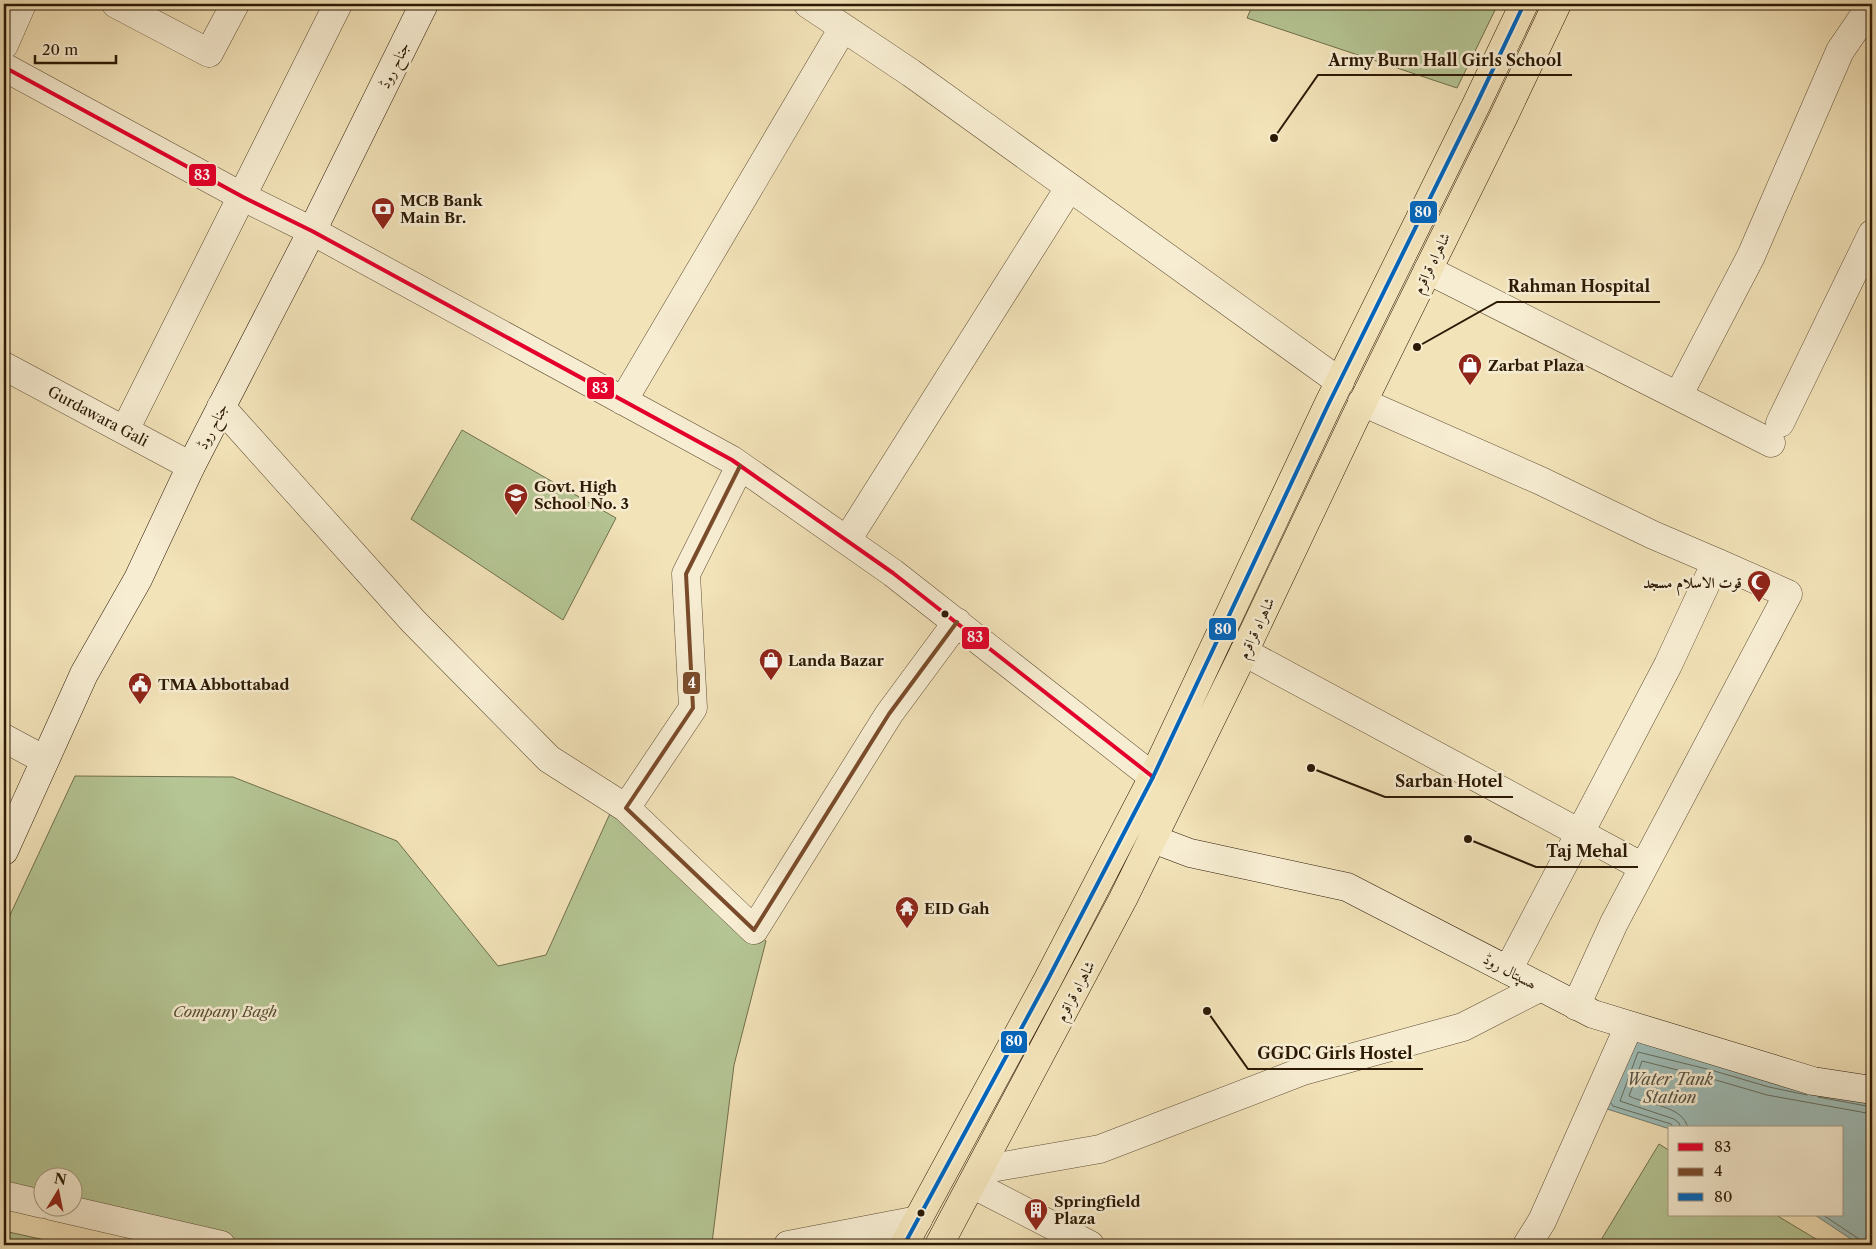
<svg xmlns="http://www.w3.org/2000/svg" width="1876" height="1249" viewBox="0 0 1876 1249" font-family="'Libre Caslon Text',Amiri,serif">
	<rect width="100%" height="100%" fill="#f3e3b9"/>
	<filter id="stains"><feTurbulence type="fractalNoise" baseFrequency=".004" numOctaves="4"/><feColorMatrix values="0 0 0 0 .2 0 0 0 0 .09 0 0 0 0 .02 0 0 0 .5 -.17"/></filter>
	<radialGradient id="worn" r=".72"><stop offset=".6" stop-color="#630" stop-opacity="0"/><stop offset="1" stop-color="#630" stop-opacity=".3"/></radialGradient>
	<path fill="#b5c594" stroke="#706f4c" d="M 1253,4 L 1498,4 L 1457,88 L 1247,18 Z
		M 462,430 L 616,518 L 563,620 L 411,519 Z
		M 75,776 L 233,777 L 397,841 L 498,966 L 546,955 L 612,809 L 766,941 L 734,1065 L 712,1243 L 704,1245 L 254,1245 L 73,1204 L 72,1176 L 42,1176 L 42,1197 L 4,1188 L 4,928 Z
		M 1659,1144 L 1670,1151 L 1670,1215 L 1776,1215 L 1826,1245 L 1598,1245 Z
		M 4,1231 L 68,1245 L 4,1245 Z"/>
	<path fill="#9ebdb8" stroke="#707b70" d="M 1630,1037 L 1872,1096 L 1872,1245 L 1860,1245 L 1815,1215 L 1842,1215 L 1842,1128 L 1670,1128 L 1670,1129 L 1604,1108 Z"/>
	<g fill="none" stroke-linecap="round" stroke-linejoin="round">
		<path stroke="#656b5e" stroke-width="1" d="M 1818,1097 L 1872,1107
			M 1611,1103 L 1613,1106 L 1671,1124 L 1674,1128
			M 1681,1128 L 1679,1123 L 1674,1119 L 1620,1101 L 1638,1052 L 1711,1070 L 1769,1087 L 1807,1095
			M 1688,1128 C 1683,1105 1647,1105 1629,1096 L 1642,1061 L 1709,1078 L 1767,1095 L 1872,1114
			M 1823,1215 L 1859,1239 L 1862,1245"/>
		<g stroke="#5e4c32" stroke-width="29">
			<path id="minor" d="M 116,4 L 209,53 L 235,4
				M 808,4 L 911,73 L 1340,382
				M 4,45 L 22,4
				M 4,67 L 243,197 L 312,231 L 732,460 L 893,573 L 1153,777
				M 1428,270 L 1771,443
				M 4,366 L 191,466
				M 1678,396 L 1751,256 L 1840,51 L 1872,4
				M 623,401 L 843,28
				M 1362,402 L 1541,481 L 1653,535 L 1716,562
				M 221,407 L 413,621 L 549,759 L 626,808
				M 1780,423 L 1872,234
				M 125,430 L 338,4
				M 740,466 L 686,574 L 693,708 L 626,808 L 754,930 L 889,714 L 957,622
				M 847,540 L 1069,188
				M 1244,652 L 1643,867
				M 4,738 L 45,760
				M 1508,970 L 1668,665 L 1716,562 L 1788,594 L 1614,923 L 1576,1006
				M 980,1170 L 1100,1149 L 1303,1071 L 1463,1027 L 1541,987
				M 972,1184 L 1090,1245
				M 4,1195 L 42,1204
				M 52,1206 L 221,1245
				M 788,1245 L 918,1220
				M 1527,1245 L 1542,1221 L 1629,1026"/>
		</g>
		<g stroke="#2c1905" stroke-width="29">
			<path id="secondary" d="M 1153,839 L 1190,853 L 1347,887 L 1593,1014 L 1813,1081 L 1872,1090
				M 4,851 L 84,674 L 138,579 L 191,466 L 312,231 L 424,4"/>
		</g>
		<g stroke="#2c1905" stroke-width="29">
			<path id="trunk" d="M 904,1245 L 1047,981 L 1153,777 L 1328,405 L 1476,105 L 1524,4
				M 939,1245 L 1123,899 L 1244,652 L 1355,418 L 1503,118 L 1557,4"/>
		</g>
		<use href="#minor" stroke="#f7edd2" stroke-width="28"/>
		<use href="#secondary" stroke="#f7edd2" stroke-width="28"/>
		<use href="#trunk" stroke="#f3e3b9" stroke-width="28"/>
		<g stroke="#f7edd2" stroke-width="8">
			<path id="bus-1" d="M 4,67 L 243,197 L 312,231 L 732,460 L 893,573 L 1153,777"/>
		</g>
		<g stroke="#f7edd2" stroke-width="8">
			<path id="bus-2" d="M 740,466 L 686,574 L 693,708 L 626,808 L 754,930 L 889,714 L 957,622"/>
		</g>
		<g stroke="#f7edd2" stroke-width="8">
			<path id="bus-3" d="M 904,1245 L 1047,981 L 1153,777 L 1328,405 L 1476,105 L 1524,4"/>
		</g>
		<use href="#bus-1" stroke="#e4002b" stroke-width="4"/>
		<use href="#bus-2" stroke="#7a4b2a" stroke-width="4"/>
		<use href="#bus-3" stroke="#0065bd" stroke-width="4"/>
	</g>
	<defs>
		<g id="bank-pin" transform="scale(1.25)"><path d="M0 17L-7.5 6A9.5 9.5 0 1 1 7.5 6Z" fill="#8f2418" stroke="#f7edd2"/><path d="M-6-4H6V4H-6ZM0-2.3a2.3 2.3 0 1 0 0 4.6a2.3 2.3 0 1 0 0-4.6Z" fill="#fff"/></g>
		<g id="shop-pin" transform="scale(1.25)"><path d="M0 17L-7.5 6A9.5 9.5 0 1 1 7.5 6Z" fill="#8f2418" stroke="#f7edd2"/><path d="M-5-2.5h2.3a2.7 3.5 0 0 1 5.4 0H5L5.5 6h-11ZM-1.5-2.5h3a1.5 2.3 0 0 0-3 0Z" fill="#fff"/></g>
		<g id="school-pin" transform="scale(1.25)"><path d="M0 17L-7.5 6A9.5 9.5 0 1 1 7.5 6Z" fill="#8f2418" stroke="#f7edd2"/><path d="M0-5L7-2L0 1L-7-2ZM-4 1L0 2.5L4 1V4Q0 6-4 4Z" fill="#fff"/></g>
		<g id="mosque-pin" transform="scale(1.25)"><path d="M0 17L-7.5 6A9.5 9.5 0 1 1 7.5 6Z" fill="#8f2418" stroke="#f7edd2"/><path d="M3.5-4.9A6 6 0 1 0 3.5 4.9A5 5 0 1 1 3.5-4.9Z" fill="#fff"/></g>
		<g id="civic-pin" transform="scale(1.25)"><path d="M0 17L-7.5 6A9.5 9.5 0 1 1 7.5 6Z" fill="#8f2418" stroke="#f7edd2"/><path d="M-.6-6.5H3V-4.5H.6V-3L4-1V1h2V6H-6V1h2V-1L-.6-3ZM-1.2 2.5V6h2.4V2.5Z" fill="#fff"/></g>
		<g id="temple-pin" transform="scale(1.25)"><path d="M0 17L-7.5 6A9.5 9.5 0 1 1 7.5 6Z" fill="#8f2418" stroke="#f7edd2"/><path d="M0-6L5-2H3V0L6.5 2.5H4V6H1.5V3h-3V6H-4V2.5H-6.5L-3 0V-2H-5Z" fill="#fff"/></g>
		<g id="building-pin" transform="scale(1.25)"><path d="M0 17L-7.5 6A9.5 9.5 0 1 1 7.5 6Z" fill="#8f2418" stroke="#f7edd2"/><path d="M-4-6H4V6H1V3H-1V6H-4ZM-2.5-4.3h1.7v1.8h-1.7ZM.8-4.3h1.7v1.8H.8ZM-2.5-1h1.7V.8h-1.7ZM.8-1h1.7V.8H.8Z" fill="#fff"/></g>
	</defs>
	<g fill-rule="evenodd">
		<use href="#bank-pin" x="383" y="209"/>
		<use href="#shop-pin" x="1470" y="365"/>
		<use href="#school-pin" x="516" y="495"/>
		<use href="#mosque-pin" x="1759" y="582"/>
		<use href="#shop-pin" x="771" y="660"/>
		<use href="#civic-pin" x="140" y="684"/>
		<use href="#temple-pin" x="907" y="908"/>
		<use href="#building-pin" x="1036" y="1210"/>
	</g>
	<g fill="#2c1905" stroke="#f7edd2" stroke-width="2">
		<circle cx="945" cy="614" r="4.5"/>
		<circle cx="921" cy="1213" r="4.5"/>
	</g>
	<g text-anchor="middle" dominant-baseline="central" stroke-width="5" stroke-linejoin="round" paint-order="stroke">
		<g font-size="15" fill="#2c1905" stroke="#f7edd2">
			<text transform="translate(394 65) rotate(-64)">جناح روڈ</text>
			<text transform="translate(1431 263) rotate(-64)">شاہراہ قراقرم</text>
			<text transform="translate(98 416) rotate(28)">Gurdawara Gali</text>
			<text transform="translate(212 426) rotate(-63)">جناح روڈ</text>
			<text transform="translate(1256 628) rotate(-65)">شاہراہ قراقرم</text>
			<text transform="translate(1510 971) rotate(28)">ھسپتال روڈ</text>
			<text transform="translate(1075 991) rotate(-62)">شاہراہ قراقرم</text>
		</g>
		<g font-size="15" font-weight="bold" fill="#2c1905" stroke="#f7edd2" text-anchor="start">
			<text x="400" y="200">MCB Bank<tspan x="400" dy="17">Main Br.</tspan></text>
			<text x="1488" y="365">Zarbat Plaza</text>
			<text x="534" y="486">Govt. High<tspan x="534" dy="17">School No. 3</tspan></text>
			<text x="1742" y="582" text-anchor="end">قوت الاسلام مسجد</text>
			<text x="788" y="660">Landa Bazar</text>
			<text x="158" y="684">TMA Abbottabad</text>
			<text x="924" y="908">EID Gah</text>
			<text x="1054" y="1201">Springfield<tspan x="1054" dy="17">Plaza</tspan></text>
		</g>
		<g font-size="15" font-style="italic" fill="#554d30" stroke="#f7edd2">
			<text x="225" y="1011">Company Bagh</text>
		</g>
		<g font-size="16" font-style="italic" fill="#545244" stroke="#f7edd2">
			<text x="1670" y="1079">Water Tank<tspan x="1670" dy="18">Station</tspan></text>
		</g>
	</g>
	<path fill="none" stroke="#2c1905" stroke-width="2" d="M1274 138L1318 75H1572M1417 347L1497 302H1660M1311 768L1385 797H1513M1468 839L1536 867H1638M1207 1011L1248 1069H1423"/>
	<g fill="#2c1905" stroke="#f7edd2" stroke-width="2">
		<circle cx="1274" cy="138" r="5"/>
		<circle cx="1417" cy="347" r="5"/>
		<circle cx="1311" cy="768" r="5"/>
		<circle cx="1468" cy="839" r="5"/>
		<circle cx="1207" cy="1011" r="5"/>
	</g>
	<g font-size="16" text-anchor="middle" font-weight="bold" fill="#2c1905" stroke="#f7edd2" stroke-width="5" stroke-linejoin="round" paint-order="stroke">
		<text x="1445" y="66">Army Burn Hall Girls School</text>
		<text x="1579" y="292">Rahman Hospital</text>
		<text x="1449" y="787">Sarban Hotel</text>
		<text x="1587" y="857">Taj Mehal</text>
		<text x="1335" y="1059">GGDC Girls Hostel</text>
	</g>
	<g stroke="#f7edd2" stroke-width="2">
		<rect x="188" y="163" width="29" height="24" rx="5" fill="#e4002b"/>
		<rect x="1409" y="200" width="29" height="24" rx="5" fill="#0065bd"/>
		<rect x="586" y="376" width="29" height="24" rx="5" fill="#e4002b"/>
		<rect x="1208" y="617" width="29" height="24" rx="5" fill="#0065bd"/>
		<rect x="961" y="626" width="29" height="24" rx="5" fill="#e4002b"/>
		<rect x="682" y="671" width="19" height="24" rx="5" fill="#7a4b2a"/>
		<rect x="1000" y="1030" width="28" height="24" rx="5" fill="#0065bd"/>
	</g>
	<g font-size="14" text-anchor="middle" font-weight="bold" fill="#fff">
		<text x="202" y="180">83</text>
		<text x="1423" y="217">80</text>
		<text x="600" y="393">83</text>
		<text x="1223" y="634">80</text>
		<text x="975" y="642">83</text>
		<text x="692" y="688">4</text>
		<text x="1014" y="1046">80</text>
	</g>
	<rect width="1876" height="1249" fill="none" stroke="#f3e3b9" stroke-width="20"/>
	<rect x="5" y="5" width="1866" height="1239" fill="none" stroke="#2c1905" stroke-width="2.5"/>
	<rect x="10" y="10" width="1856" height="1229" fill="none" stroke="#2c1905"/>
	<rect x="1668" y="1126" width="175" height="90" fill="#f7edd2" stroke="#a69880"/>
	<rect x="1678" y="1143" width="25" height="8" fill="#e4002b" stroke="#a69880"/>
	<text x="1714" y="1152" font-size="15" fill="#2c1905">83</text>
	<rect x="1678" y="1168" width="25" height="8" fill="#7a4b2a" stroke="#a69880"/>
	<text x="1714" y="1176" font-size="15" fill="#2c1905">4</text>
	<rect x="1678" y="1193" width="25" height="8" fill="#0065bd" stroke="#a69880"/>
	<text x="1714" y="1202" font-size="15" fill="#2c1905">80</text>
	<g transform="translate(58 1192) rotate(10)"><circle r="24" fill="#f7edd2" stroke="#a69880"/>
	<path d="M0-4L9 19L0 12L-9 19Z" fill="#8f2418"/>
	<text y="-8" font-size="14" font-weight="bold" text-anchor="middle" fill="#2c1905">N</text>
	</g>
	<path d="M35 55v8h81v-8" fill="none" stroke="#2c1905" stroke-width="2.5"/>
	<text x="42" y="55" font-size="15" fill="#2c1905" stroke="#f7edd2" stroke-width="4" paint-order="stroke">20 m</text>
	<rect width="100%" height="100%" filter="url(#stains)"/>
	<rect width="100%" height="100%" fill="url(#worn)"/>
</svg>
